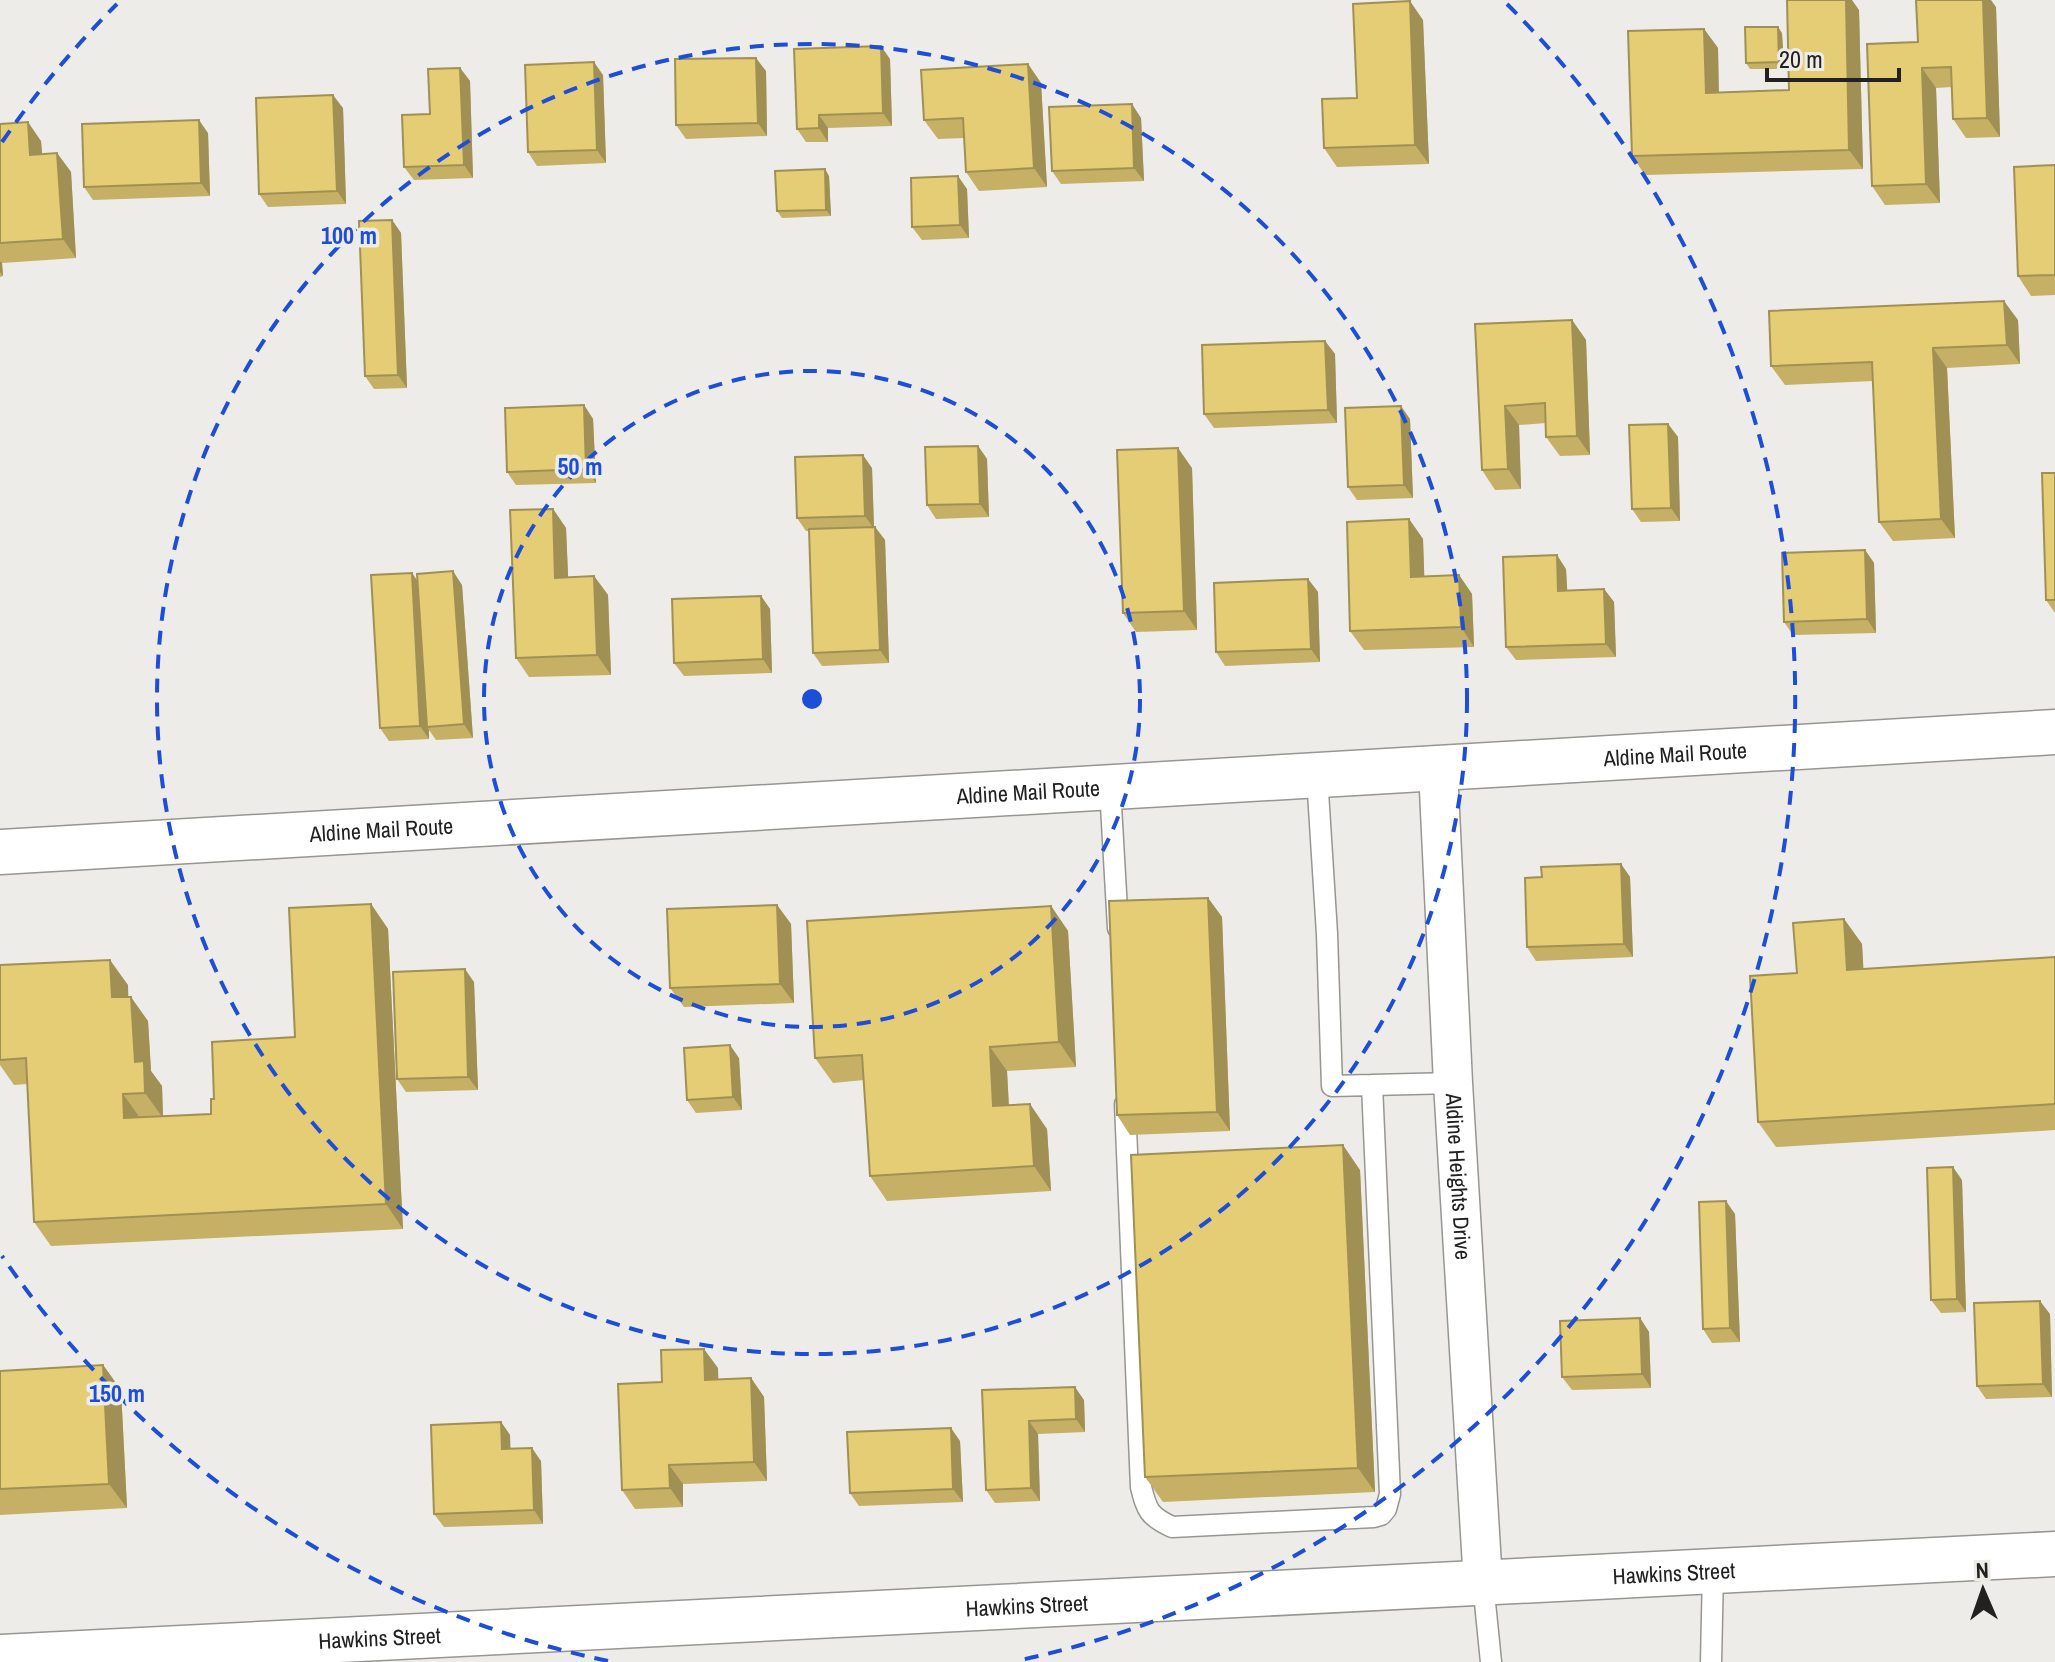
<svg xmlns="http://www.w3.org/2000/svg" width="2055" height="1662" viewBox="0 0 2055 1662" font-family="'Archivo Narrow',sans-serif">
	<rect width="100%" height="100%" fill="#edece8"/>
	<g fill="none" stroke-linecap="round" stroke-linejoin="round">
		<g stroke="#979692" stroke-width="23">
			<path id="service" d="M 1317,776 L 1327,934 L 1332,1086 L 1372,1085
				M 1110,788 L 1118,928
				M 1125,1104 L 1141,1487 C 1147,1511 1149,1516 1172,1527 L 1374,1517 L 1381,1515 L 1386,1509 L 1390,1494 L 1372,1085 L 1453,1083
				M 1483,1583 L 1491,1662
				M 1711,1662 L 1713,1571"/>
		</g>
		<g stroke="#979692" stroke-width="41">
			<g id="minor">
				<path id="s1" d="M 1438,769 L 1453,1083 L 1483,1583"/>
			</g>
		</g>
		<g stroke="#979692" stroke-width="47">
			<g id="secondary">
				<path id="s2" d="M 0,852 L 2055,732"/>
				<path id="s3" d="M 0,1657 L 2055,1554"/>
			</g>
		</g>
		<use href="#service" stroke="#fff" stroke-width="20"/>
		<use href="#minor" stroke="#fff" stroke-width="38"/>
		<use href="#secondary" stroke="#fff" stroke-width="44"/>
	</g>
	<path fill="#c5b065" d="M 1996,7 L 2000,137 L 1966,138 L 1953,119 L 1951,87 L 1936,88 L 1940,203 L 1885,205 L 1872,186 L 1918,42 Z
		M 1859,10 L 1863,169 L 1645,175 L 1632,156 L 1704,29 L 1718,48 L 1719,92 L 1789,90 Z
		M 1423,20 L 1429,164 L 1337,167 L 1324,148 Z
		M 1782,33 L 1784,69 L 1750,69 L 1746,63 Z
		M 890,59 L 892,126 L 828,128 L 828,142 L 806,142 L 797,129 Z
		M 1028,64 L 1041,83 L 1047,187 L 979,191 L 966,172 L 964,138 L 938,139 L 924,120 Z
		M 460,68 L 470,81 L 473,178 L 414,180 L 404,167 L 430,114 Z
		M 766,71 L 767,136 L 686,139 L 676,125 Z
		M 603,75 L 606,163 L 537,166 L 528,152 Z
		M 343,108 L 346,204 L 268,207 L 259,194 Z
		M 1141,118 L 1144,181 L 1061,184 L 1052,171 Z
		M 0,124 L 41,141 L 42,154 L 57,153 L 71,172 L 76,258 L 2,263 L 3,276 L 0,277 Z
		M 208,133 L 210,196 L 93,200 L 84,187 Z
		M 2055,165 L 2055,295 L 2031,296 L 2018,276 Z
		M 829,176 L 831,216 L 782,218 L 777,211 Z
		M 967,189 L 969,238 L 922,240 L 912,227 Z
		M 392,220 L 401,233 L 407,388 L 374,389 L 365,376 Z
		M 1572,320 L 1586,340 L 1590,455 L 1560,456 L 1546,437 L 1546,423 L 1519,425 L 1521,489 L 1495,490 L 1482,470 L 1475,324 Z
		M 2018,320 L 2020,364 L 1947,368 L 1955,538 L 1893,541 L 1879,522 L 1873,381 L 1785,385 L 1771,366 Z
		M 1325,341 L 1335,354 L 1337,423 L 1214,428 L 1204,414 Z
		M 584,405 L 593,419 L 596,483 L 516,485 L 507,472 Z
		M 1410,419 L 1413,498 L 1357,500 L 1348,487 Z
		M 1668,424 L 1678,437 L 1680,521 L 1641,522 L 1632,509 Z
		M 978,446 L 987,459 L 989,517 L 936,519 L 927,505 Z
		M 872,468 L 874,527 L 875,527 L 885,540 L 889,663 L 822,666 L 813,653 L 809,531 L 806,531 L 797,518 Z
		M 1192,468 L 1197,630 L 1136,632 L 1123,613 Z
		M 2055,473 L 2055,613 L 2046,600 Z
		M 553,509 L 566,528 L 568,577 L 594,576 L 608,595 L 611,675 L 529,677 L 516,658 Z
		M 1409,519 L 1423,539 L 1424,576 L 1459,575 L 1472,594 L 1474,647 L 1364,650 L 1350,631 Z
		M 1865,550 L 1874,563 L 1876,633 L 1793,635 L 1784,622 Z
		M 1566,569 L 1567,591 L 1604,589 L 1614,602 L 1616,657 L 1516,660 L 1506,647 Z
		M 1308,579 L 1318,592 L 1320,662 L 1225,666 L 1216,652 Z
		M 418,582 L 462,585 L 473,738 L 436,740 L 429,730 L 429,739 L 389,741 L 380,728 Z
		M 761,596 L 770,609 L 772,673 L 684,676 L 674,663 Z
		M 1621,864 L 1630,877 L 1633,957 L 1536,961 L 1527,947 L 1542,877 Z
		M 1208,898 L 1222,917 L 1230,1131 L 1130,1135 L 1117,1115 Z
		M 371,904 L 388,929 L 403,1229 L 51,1246 L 34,1222 L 27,1084 L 14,1085 L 0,1065 L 0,965 L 128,985 L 128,997 L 148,1021 L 151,1071 L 162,1086 L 163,1116 L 211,1114 L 214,1099 L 295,1037 Z
		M 777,905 L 791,924 L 794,1003 L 684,1007 L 670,988 Z
		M 1051,906 L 1068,931 L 1076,1067 L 1007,1071 L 1009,1105 L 1047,1129 L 1051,1191 L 887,1201 L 870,1176 L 864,1080 L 833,1083 L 815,1058 Z
		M 1844,919 L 1862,944 L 1863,969 L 2055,957 L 2055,1130 L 1776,1147 L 1758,1122 Z
		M 474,982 L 478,1090 L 406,1092 L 397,1079 Z
		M 739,1058 L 742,1110 L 696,1113 L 687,1100 Z
		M 1360,1170 L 1375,1492 L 1163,1502 L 1145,1477 Z
		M 1962,1180 L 1966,1312 L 1941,1313 L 1931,1300 Z
		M 1735,1214 L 1740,1342 L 1712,1343 L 1703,1329 Z
		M 2050,1314 L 2052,1397 L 1986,1399 L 1977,1386 Z
		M 1640,1318 L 1649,1332 L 1651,1388 L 1572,1390 L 1562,1377 Z
		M 103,1365 L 121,1390 L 127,1508 L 0,1515 L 0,1371 Z
		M 718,1368 L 718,1379 L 751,1378 L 764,1397 L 767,1481 L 683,1484 L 683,1507 L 635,1509 L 622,1490 L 662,1382 Z
		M 982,1390 L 1084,1400 L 1085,1432 L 1038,1434 L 1040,1501 L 995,1503 L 986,1490 Z
		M 501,1422 L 510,1435 L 510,1449 L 541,1461 L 543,1524 L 444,1527 L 434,1514 Z
		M 960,1441 L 963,1502 L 859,1506 L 850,1493 Z"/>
	<path fill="#a09053" d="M 1846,0 L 1852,0 L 1859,10 L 1863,169 L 1849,150 Z
		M 1983,0 L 1991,0 L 1996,7 L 2000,137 L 1987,118 Z
		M 1410,1 L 1423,20 L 1429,164 L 1415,145 Z
		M 1778,27 L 1782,33 L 1784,69 L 1779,62 Z
		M 1704,29 L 1718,48 L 1719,112 L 1706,93 Z
		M 881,46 L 890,59 L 892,126 L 883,113 Z
		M 756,58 L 766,71 L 767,136 L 758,123 Z
		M 594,62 L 603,75 L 606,163 L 597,150 Z
		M 1028,64 L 1041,83 L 1047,187 L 1034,168 Z
		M 460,68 L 470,81 L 473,178 L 464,165 Z
		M 1922,68 L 1936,88 L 1940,203 L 1926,184 Z
		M 333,95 L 343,108 L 346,204 L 337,191 Z
		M 1132,104 L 1141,118 L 1144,181 L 1134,168 Z
		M 819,115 L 828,128 L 828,142 L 819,128 Z
		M 199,120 L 208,133 L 210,196 L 201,183 Z
		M 28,122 L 41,141 L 44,174 L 30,155 Z
		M 57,153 L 71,172 L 76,258 L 63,239 Z
		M 825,169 L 829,176 L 831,216 L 826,210 Z
		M 958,176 L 967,189 L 969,238 L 960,225 Z
		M 392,220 L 401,233 L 407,388 L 398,375 Z
		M 0,261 L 2,263 L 3,276 L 0,272 Z
		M 2004,301 L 2018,320 L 2020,364 L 2007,345 Z
		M 1572,320 L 1586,340 L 1590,455 L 1577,436 Z
		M 1325,341 L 1335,354 L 1337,423 L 1328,410 Z
		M 1933,348 L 1947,368 L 1955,538 L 1941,519 Z
		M 584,405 L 593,419 L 596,483 L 586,469 Z
		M 1401,406 L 1410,419 L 1413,498 L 1404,485 Z
		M 1505,406 L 1519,425 L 1521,489 L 1508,469 Z
		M 1668,424 L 1678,437 L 1680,521 L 1671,508 Z
		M 978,446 L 987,459 L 989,517 L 980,504 Z
		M 1178,448 L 1192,468 L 1197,630 L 1184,611 Z
		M 863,455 L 872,468 L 874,529 L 865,516 Z
		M 553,509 L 566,528 L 569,597 L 555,578 Z
		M 1409,519 L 1423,539 L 1425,596 L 1411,577 Z
		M 875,527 L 885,540 L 889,663 L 880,650 Z
		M 1865,550 L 1874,563 L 1876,633 L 1867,619 Z
		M 1557,555 L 1566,569 L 1568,604 L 1558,591 Z
		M 453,571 L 462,585 L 473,738 L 464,724 Z
		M 412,573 L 421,586 L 427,727 L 429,730 L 429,739 L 420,726 Z
		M 1459,575 L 1472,594 L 1474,647 L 1461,627 Z
		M 594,576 L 608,595 L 611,675 L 597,655 Z
		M 1308,579 L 1318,592 L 1320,662 L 1311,649 Z
		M 1604,589 L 1614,602 L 1616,657 L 1606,644 Z
		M 761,596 L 770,609 L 772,673 L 763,659 Z
		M 1621,864 L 1630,877 L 1633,957 L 1624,944 Z
		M 1208,898 L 1222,917 L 1230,1131 L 1217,1112 Z
		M 371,904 L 388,929 L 403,1229 L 386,1204 Z
		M 777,905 L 791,924 L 794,1003 L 780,984 Z
		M 1051,906 L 1068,931 L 1076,1067 L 1059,1042 Z
		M 1844,919 L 1862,944 L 1865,995 L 1847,970 Z
		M 110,960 L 128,985 L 129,1022 L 112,997 Z
		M 465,969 L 474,982 L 478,1090 L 468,1077 Z
		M 131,997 L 148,1021 L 151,1071 L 162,1086 L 163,1118 L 145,1093 L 135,1062 Z
		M 730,1045 L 739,1058 L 742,1110 L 733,1097 Z
		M 990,1047 L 1007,1071 L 1010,1131 L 993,1106 Z
		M 123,1094 L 140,1118 L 124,1118 Z
		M 1030,1104 L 1047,1129 L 1051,1191 L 1034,1166 Z
		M 1343,1145 L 1360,1170 L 1375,1492 L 1358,1468 Z
		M 1953,1167 L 1962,1180 L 1966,1312 L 1957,1299 Z
		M 1726,1201 L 1735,1214 L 1740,1342 L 1730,1328 Z
		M 2040,1301 L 2050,1314 L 2052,1397 L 2043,1384 Z
		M 1640,1318 L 1649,1332 L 1651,1388 L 1642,1374 Z
		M 704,1349 L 718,1368 L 719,1399 L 705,1380 Z
		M 103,1365 L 121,1390 L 127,1508 L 109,1484 Z
		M 751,1378 L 764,1397 L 767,1481 L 754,1462 Z
		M 1075,1387 L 1084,1400 L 1085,1432 L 1076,1419 Z
		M 1029,1421 L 1038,1434 L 1040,1501 L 1031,1488 Z
		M 501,1422 L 510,1435 L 511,1462 L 502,1449 Z
		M 951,1428 L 960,1441 L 963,1502 L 953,1489 Z
		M 532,1448 L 541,1461 L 543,1524 L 534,1510 Z
		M 669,1465 L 683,1484 L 683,1507 L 670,1488 Z"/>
	<path fill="#e5cd76" stroke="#a09053" stroke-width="2" d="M 1787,0 L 1846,0 L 1849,150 L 1632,156 L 1628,31 L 1704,29 L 1706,93 L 1789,90 Z
		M 1916,0 L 1983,0 L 1987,118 L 1953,119 L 1951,67 L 1922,68 L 1926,184 L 1872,186 L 1867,44 L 1918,42 Z
		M 1410,1 L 1415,145 L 1324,148 L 1322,99 L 1357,98 L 1353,4 Z
		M 1745,27 L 1778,27 L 1779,62 L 1746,63 Z
		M 881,46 L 883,113 L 819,115 L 819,128 L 797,129 L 794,49 Z
		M 756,58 L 758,123 L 676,125 L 675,59 Z
		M 594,62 L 597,150 L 528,152 L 525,65 Z
		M 1028,64 L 1034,168 L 966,172 L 963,118 L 924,120 L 921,70 Z
		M 460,68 L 464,165 L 404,167 L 402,115 L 430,114 L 428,69 Z
		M 333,95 L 337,191 L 259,194 L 256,98 Z
		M 1132,104 L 1134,168 L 1052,171 L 1049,107 Z
		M 199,120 L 201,183 L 84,187 L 82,124 Z
		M 28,122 L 30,155 L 57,153 L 63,239 L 0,243 L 0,124 Z
		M 2055,165 L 2055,275 L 2018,276 L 2014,167 Z
		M 825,169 L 826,210 L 777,211 L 775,171 Z
		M 958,176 L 960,225 L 912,227 L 911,178 Z
		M 392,220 L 398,375 L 365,376 L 359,221 Z
		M 2004,301 L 2007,345 L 1933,348 L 1941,519 L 1879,522 L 1872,362 L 1771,366 L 1769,311 Z
		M 1572,320 L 1577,436 L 1546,437 L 1545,403 L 1505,406 L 1508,469 L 1482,470 L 1475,324 Z
		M 1325,341 L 1328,410 L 1204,414 L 1202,345 Z
		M 584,405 L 586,469 L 507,472 L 505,408 Z
		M 1401,406 L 1404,485 L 1348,487 L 1345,408 Z
		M 1668,424 L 1671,508 L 1632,509 L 1629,425 Z
		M 978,446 L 980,504 L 927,505 L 925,447 Z
		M 1178,448 L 1184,611 L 1123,613 L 1117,450 Z
		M 863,455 L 865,516 L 797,518 L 795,457 Z
		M 2042,473 L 2055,473 L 2055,600 L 2046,600 Z
		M 553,509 L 555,578 L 594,576 L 597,655 L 516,658 L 510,510 Z
		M 1409,519 L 1411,577 L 1459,575 L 1461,627 L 1350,631 L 1347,522 Z
		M 875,527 L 880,650 L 813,653 L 809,529 Z
		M 1865,550 L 1867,619 L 1784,622 L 1782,553 Z
		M 1557,555 L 1558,591 L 1604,589 L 1606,644 L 1506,647 L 1503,557 Z
		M 453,571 L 464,724 L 427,727 L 417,574 Z
		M 412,573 L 420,726 L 380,728 L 371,575 Z
		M 1308,579 L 1311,649 L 1216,652 L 1214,583 Z
		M 761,596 L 763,659 L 674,663 L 672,599 Z
		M 1621,864 L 1624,944 L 1527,947 L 1525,878 L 1542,877 L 1541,867 Z
		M 1208,898 L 1217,1112 L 1117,1115 L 1109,901 Z
		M 371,904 L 386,1204 L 34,1222 L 26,1058 L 0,1060 L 0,965 L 110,960 L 112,997 L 131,997 L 135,1062 L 144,1061 L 145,1093 L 123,1094 L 124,1118 L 211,1114 L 211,1099 L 214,1099 L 212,1042 L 295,1037 L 289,908 Z
		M 777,905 L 780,984 L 670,988 L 667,909 Z
		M 1051,906 L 1059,1042 L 990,1047 L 993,1106 L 1030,1104 L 1034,1166 L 870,1176 L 862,1055 L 815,1058 L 807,921 Z
		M 1844,919 L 1847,970 L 2055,957 L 2055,1104 L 1758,1122 L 1750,976 L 1797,973 L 1793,923 Z
		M 465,969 L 468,1077 L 397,1079 L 393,972 Z
		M 730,1045 L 733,1097 L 687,1100 L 684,1048 Z
		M 1343,1145 L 1358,1468 L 1145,1477 L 1131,1155 Z
		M 1953,1167 L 1957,1299 L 1931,1300 L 1927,1168 Z
		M 1726,1201 L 1730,1328 L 1703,1329 L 1699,1202 Z
		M 2040,1301 L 2043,1384 L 1977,1386 L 1974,1303 Z
		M 1640,1318 L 1642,1374 L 1562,1377 L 1560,1321 Z
		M 704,1349 L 705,1380 L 751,1378 L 754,1462 L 669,1465 L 670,1488 L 622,1490 L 618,1384 L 662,1382 L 661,1350 Z
		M 103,1365 L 109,1484 L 0,1489 L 0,1371 Z
		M 1075,1387 L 1076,1419 L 1029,1421 L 1031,1488 L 986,1490 L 982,1390 Z
		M 501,1422 L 502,1449 L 532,1448 L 534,1510 L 434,1514 L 431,1425 Z
		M 951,1428 L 953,1489 L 850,1493 L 847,1432 Z"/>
	<g fill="none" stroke="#1d4ed8" stroke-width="4" stroke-dasharray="14 10">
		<circle cx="812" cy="699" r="328"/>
		<circle cx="812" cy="699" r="655"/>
		<path d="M608 1661A983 983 0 0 1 2 1256M2 142A983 983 0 0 1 117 4M1507 4A983 983 0 0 1 1016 1661"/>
	</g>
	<g text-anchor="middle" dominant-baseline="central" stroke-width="7" stroke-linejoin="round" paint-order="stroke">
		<g font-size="22" fill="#222120" stroke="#edece8">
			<text stroke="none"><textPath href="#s2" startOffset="1678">Aldine Mail Route</textPath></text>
			<text stroke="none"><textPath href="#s2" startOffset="1030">Aldine Mail Route</textPath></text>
			<text stroke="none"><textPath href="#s2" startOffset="382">Aldine Mail Route</textPath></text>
			<text stroke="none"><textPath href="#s1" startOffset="408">Aldine Heights Drive</textPath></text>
			<text stroke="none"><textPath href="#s3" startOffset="1676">Hawkins Street</textPath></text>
			<text stroke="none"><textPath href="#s3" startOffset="1028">Hawkins Street</textPath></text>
			<text stroke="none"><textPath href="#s3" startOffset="380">Hawkins Street</textPath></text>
		</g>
	</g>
	<circle cx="812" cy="699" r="12" fill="#1d4ed8" stroke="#edece8" stroke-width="4"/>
	<g font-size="24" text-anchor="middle" font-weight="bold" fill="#1d4ed8" stroke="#edece8" stroke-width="7" stroke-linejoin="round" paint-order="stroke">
		<text x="349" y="244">100 m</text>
		<text x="580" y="475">50 m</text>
		<text x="117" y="1402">150 m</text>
	</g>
	<g transform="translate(1983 1590) rotate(358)" stroke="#edece8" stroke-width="6" paint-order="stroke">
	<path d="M0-6L14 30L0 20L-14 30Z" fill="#222120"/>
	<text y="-12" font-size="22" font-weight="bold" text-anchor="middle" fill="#222120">N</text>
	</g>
	<path d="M1767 68v12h132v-12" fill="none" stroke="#222120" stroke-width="4"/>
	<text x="1779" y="68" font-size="24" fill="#222120" stroke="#edece8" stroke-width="6" paint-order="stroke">20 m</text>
</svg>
